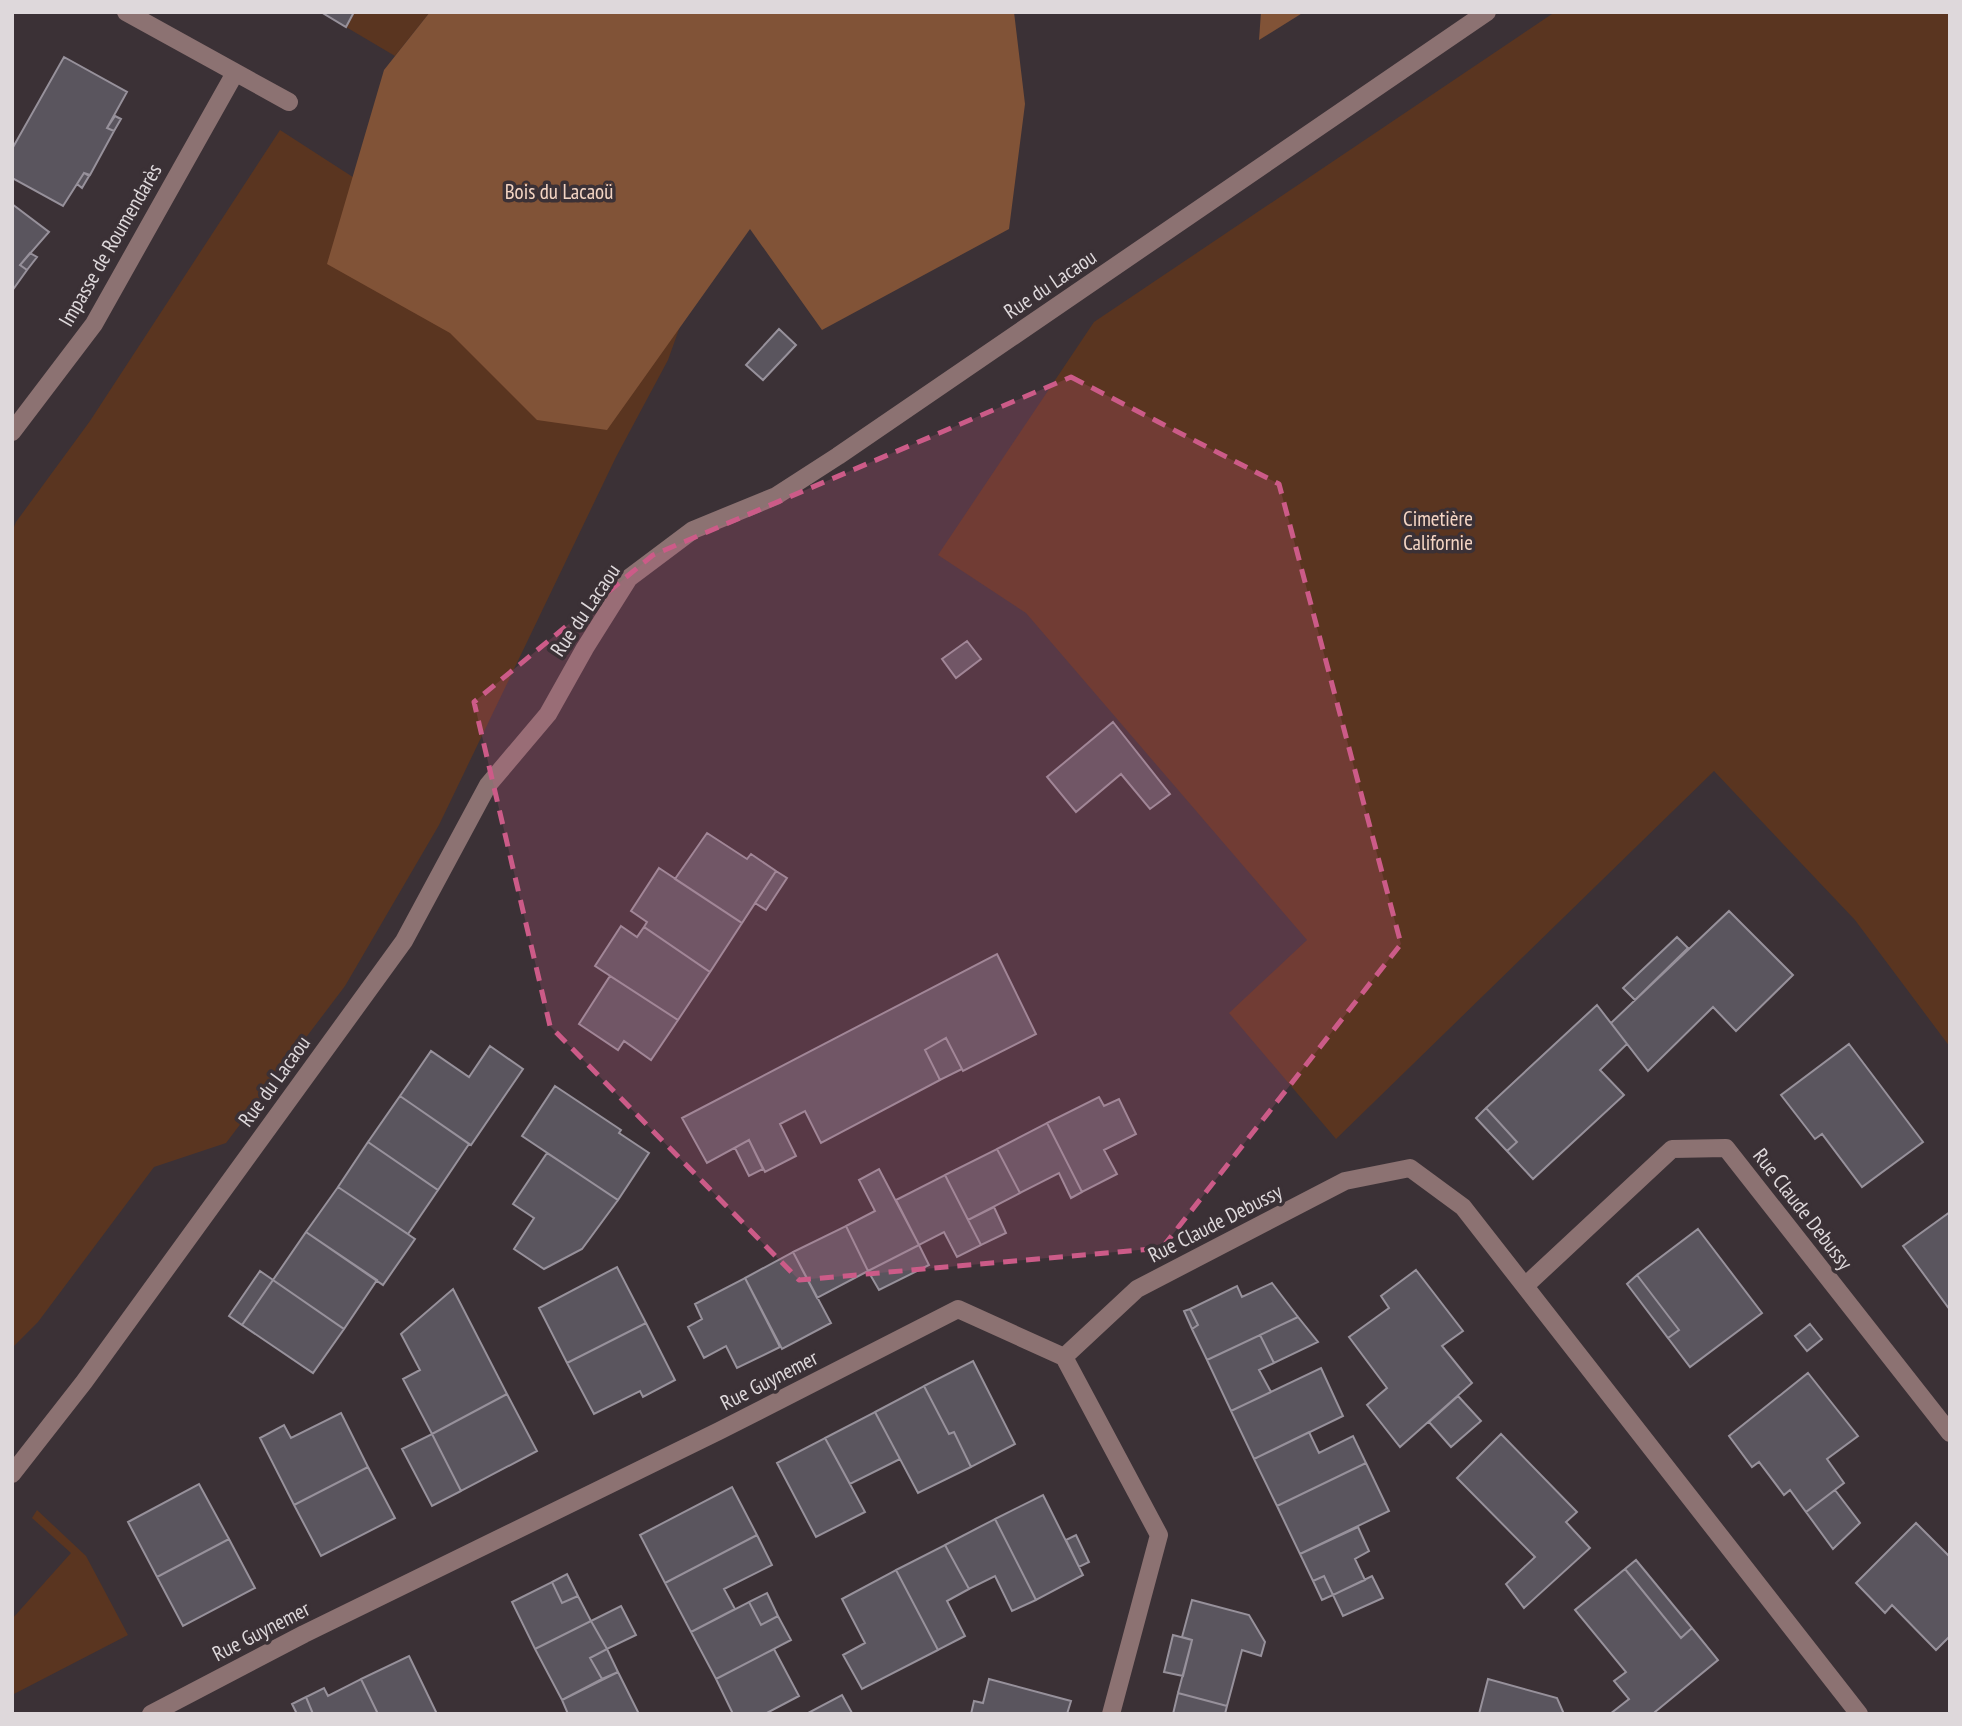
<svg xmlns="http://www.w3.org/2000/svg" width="1962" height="1726" viewBox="0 0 1962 1726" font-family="'PT Sans Narrow',sans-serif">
	<rect width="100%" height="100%" fill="#3b3136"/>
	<path fill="#5a3520" d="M 354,12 L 430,12 L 395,56 L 346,27 Z
		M 1555,12 L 1950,12 L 1950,1047 L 1855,920 L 1714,771 L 1336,1139 L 1229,1013 L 1307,940 L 1026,613 L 938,555 L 1094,322 Z
		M 280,130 L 376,192 L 704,259 L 668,360 L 616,457 L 439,825 L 345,986 L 226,1143 L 154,1167 L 38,1322 L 12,1348 L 12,532 L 16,522 L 90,421 Z
		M 37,1510 L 86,1556 L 128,1635 L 12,1695 L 12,1619 L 71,1553 L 32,1518 Z"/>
	<path fill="#815337" d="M 430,12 L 1014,12 L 1025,104 L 1009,229 L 822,330 L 750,229 L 607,430 L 537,420 L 450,333 L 327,264 L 384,70 Z
		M 1261,12 L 1304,12 L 1259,40 Z"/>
	<path fill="#5a555e" stroke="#97919b" stroke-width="2" d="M 321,12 L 354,12 L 346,27 Z
		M 64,57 L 127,92 L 107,128 L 114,131 L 90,175 L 84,173 L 63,206 L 12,178 L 12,149 Z
		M 115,116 L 121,119 L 114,131 L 107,128 Z
		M 84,173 L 89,176 L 82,188 L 77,184 Z
		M 12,204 L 49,232 L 20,265 L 27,270 L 12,291 Z
		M 30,253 L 37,257 L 27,270 L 20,265 Z
		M 779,329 L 796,345 L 763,380 L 746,365 Z
		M 967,641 L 981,659 L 956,678 L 942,659 Z
		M 1113,722 L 1170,794 L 1150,809 L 1121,774 L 1076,812 L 1047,777 Z
		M 707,833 L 747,859 L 751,854 L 776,871 L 742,923 L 675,879 Z
		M 659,868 L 742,923 L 710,972 L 644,927 L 647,922 L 631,911 Z
		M 776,871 L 787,878 L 766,910 L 755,903 Z
		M 1729,911 L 1793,975 L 1736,1031 L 1713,1007 L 1648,1071 L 1611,1023 Z
		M 621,926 L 637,937 L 644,927 L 710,972 L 678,1020 L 595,966 Z
		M 1677,937 L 1688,948 L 1635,1000 L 1623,988 Z
		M 997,954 L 1036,1034 L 963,1071 L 946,1038 L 925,1050 L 940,1080 L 821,1143 L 805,1111 L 780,1124 L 796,1156 L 765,1172 L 749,1140 L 707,1163 L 682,1118 Z
		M 610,976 L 678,1020 L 651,1060 L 624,1041 L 618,1050 L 579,1024 Z
		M 1597,1005 L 1627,1044 L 1600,1070 L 1624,1095 L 1533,1179 L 1507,1151 L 1517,1142 L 1486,1108 Z
		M 946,1038 L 962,1069 L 940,1080 L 925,1050 Z
		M 1849,1044 L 1923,1142 L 1862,1187 L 1822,1134 L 1815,1139 L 1781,1095 Z
		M 490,1046 L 523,1069 L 471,1145 L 400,1096 L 431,1051 L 469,1077 Z
		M 555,1086 L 621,1130 L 619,1133 L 649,1153 L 618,1200 L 522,1136 Z
		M 400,1096 L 469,1144 L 438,1190 L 368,1142 Z
		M 1099,1097 L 1104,1106 L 1119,1099 L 1136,1134 L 1104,1150 L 1117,1174 L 1082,1192 L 1047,1123 Z
		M 1486,1108 L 1517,1142 L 1507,1151 L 1476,1118 Z
		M 1047,1123 L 1082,1192 L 1071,1198 L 1059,1173 L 1020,1193 L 997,1149 Z
		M 749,1140 L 763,1169 L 749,1176 L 735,1148 Z
		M 368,1142 L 438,1190 L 408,1234 L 338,1187 Z
		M 997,1149 L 1020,1193 L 968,1220 L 945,1175 Z
		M 547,1153 L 618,1200 L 582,1249 L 544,1269 L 514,1249 L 534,1218 L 513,1204 Z
		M 879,1169 L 919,1245 L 868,1271 L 846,1226 L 875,1211 L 859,1180 Z
		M 945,1175 L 981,1245 L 957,1257 L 944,1232 L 919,1245 L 896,1200 Z
		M 338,1187 L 415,1239 L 383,1285 L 306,1232 Z
		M 994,1207 L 1006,1233 L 981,1245 L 968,1220 Z
		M 1950,1212 L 1950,1310 L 1903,1246 Z
		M 846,1226 L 868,1271 L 817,1298 L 793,1252 Z
		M 1698,1229 L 1762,1313 L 1690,1367 L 1668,1338 L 1679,1330 L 1637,1275 Z
		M 306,1232 L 377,1280 L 344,1329 L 273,1280 Z
		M 919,1245 L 929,1265 L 879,1290 L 868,1271 Z
		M 793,1252 L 831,1323 L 782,1349 L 745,1278 Z
		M 617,1267 L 646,1323 L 567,1363 L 539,1308 Z
		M 1416,1270 L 1463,1331 L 1442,1346 L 1472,1383 L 1400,1447 L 1367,1405 L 1387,1388 L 1349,1337 L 1389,1308 L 1381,1296 Z
		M 260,1271 L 273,1280 L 242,1325 L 229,1316 Z
		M 1637,1275 L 1679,1330 L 1668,1338 L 1627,1284 Z
		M 745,1278 L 780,1347 L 737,1368 L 726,1346 L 704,1358 L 688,1327 L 702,1319 L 695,1304 Z
		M 273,1280 L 344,1329 L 313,1373 L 242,1325 Z
		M 1272,1283 L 1298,1317 L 1207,1360 L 1192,1329 L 1198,1325 L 1190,1309 L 1237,1286 L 1242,1297 Z
		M 453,1289 L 507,1394 L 432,1434 L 403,1379 L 420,1370 L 401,1334 Z
		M 1190,1309 L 1198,1325 L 1192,1329 L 1184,1311 Z
		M 1298,1317 L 1318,1342 L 1274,1363 L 1260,1335 Z
		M 646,1323 L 675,1380 L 643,1397 L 640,1391 L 594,1414 L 567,1363 Z
		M 1810,1324 L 1822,1339 L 1807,1351 L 1795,1336 Z
		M 1260,1335 L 1274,1363 L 1259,1370 L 1271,1392 L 1231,1411 L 1207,1360 Z
		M 973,1361 L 1015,1444 L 971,1467 L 954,1432 L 949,1434 L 924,1386 Z
		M 1321,1368 L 1343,1416 L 1254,1459 L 1231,1411 Z
		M 1808,1373 L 1858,1436 L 1827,1459 L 1844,1483 L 1806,1512 L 1790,1490 L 1784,1495 L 1759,1462 L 1752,1467 L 1729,1436 Z
		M 924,1386 L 949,1434 L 954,1432 L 971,1467 L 918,1493 L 875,1412 Z
		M 507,1394 L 537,1451 L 461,1491 L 432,1434 Z
		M 1458,1396 L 1481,1421 L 1451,1447 L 1429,1422 Z
		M 875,1412 L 900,1459 L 850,1484 L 825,1438 Z
		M 341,1413 L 368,1467 L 294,1505 L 260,1438 L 284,1425 L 291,1438 Z
		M 1309,1432 L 1319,1453 L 1353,1436 L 1366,1463 L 1277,1506 L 1254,1459 Z
		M 432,1434 L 461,1491 L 432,1506 L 402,1449 Z
		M 1501,1434 L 1577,1512 L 1566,1522 L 1590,1548 L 1524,1608 L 1506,1584 L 1535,1557 L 1457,1478 Z
		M 825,1438 L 865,1512 L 816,1537 L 777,1463 Z
		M 1366,1463 L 1389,1511 L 1300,1554 L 1277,1506 Z
		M 368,1467 L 395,1518 L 321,1556 L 294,1505 Z
		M 199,1484 L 229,1539 L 157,1577 L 128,1522 Z
		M 732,1487 L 757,1535 L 665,1583 L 640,1535 Z
		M 1835,1490 L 1860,1523 L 1833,1549 L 1806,1512 Z
		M 1043,1495 L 1083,1575 L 1036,1600 L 995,1519 Z
		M 995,1519 L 1036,1600 L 1012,1611 L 995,1576 L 969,1589 L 945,1545 Z
		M 1916,1523 L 1950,1557 L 1950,1636 L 1936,1650 L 1892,1605 L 1885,1613 L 1856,1583 Z
		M 1358,1527 L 1369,1551 L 1355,1559 L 1365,1580 L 1333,1595 L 1324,1576 L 1313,1581 L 1300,1554 Z
		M 757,1535 L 772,1565 L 724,1589 L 735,1609 L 691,1632 L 665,1583 Z
		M 1076,1535 L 1089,1562 L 1079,1567 L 1066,1540 Z
		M 229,1539 L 255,1588 L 183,1626 L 157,1577 Z
		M 945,1545 L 969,1589 L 947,1601 L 965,1636 L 938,1650 L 896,1570 Z
		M 1636,1560 L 1692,1628 L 1681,1638 L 1625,1569 Z
		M 1625,1569 L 1681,1638 L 1692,1628 L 1718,1660 L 1655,1712 L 1656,1714 L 1610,1714 L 1629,1699 L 1614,1681 L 1626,1672 L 1575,1610 Z
		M 896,1570 L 938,1650 L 862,1689 L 843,1655 L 865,1643 L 842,1599 Z
		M 567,1574 L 578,1596 L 562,1603 L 552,1582 Z
		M 1324,1576 L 1333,1595 L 1322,1600 L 1313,1581 Z
		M 1372,1576 L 1383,1598 L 1343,1616 L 1333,1595 Z
		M 552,1582 L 562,1603 L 578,1596 L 591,1621 L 535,1649 L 512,1602 Z
		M 767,1593 L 778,1616 L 761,1625 L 749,1602 Z
		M 1192,1600 L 1249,1615 L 1265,1642 L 1261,1656 L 1242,1650 L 1227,1706 L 1178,1693 L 1192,1640 L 1182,1637 Z
		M 749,1602 L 761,1625 L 778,1616 L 791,1640 L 716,1679 L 691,1632 Z
		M 621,1606 L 636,1635 L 607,1649 L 591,1621 Z
		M 591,1621 L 607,1649 L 590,1658 L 602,1679 L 562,1700 L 535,1649 Z
		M 1173,1635 L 1192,1640 L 1183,1676 L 1164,1672 Z
		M 607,1649 L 618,1672 L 602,1679 L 590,1658 Z
		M 774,1649 L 799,1696 L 765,1714 L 733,1714 L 716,1679 Z
		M 409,1656 L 437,1714 L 378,1714 L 361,1679 Z
		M 618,1672 L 639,1714 L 568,1714 L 562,1700 Z
		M 361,1679 L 378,1714 L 313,1714 L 306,1697 L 324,1688 L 328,1696 Z
		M 989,1679 L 1071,1701 L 1067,1714 L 971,1714 L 974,1701 L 983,1703 Z
		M 1488,1679 L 1557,1698 L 1564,1714 L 1479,1714 Z
		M 1178,1693 L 1227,1706 L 1225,1714 L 1173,1714 Z
		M 842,1695 L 852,1713 L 809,1714 L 808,1713 Z
		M 306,1697 L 313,1714 L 293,1714 L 296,1712 L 292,1704 Z"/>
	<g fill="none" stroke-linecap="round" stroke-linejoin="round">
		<path stroke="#8c7272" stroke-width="18" d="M 126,12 L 289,102
			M 12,432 L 94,324 L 235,73
			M 1525,1286 L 1672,1149 L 1726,1148 L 1950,1433
			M 1064,1357 L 1137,1289 L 1345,1181 L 1410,1168 L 1463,1207 L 1859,1714
			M 12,1474 L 84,1382 L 404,941 L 488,785 L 548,714 L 585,648 L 629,578 L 693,530 L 776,496 L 838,456 L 1487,12
			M 151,1714 L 304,1634 L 719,1431 L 958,1309 L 1064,1357 L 1159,1535 L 1111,1714"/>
	</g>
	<path fill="#cc5b88" fill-opacity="0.2" stroke="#cc5b88" stroke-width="5" stroke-dasharray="14 9" stroke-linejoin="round" d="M 1071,377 L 1279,484 L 1401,944 L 1162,1248 L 799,1280 L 550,1026 L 474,702 L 653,555 Z"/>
	<g text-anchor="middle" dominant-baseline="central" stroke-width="7" stroke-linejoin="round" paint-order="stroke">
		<g font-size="21" fill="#f4d5c4" stroke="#3b3136">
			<text x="559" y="191">Bois du Lacaoü</text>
			<text x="1438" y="518">Cimetière<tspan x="1438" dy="24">Californie</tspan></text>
		</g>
		<g font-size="21" fill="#ded8db" stroke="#3b3136">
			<text transform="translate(110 245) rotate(-60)">Impasse de Roumendarès</text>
			<text transform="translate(1050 284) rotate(-34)">Rue du Lacaou</text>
			<text transform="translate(585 610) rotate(-56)">Rue du Lacaou</text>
			<text transform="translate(274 1081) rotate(-54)">Rue du Lacaou</text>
			<text transform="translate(1803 1209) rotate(52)">Rue Claude Debussy</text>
			<text transform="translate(1215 1223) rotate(-27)">Rue Claude Debussy</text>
			<text transform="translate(769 1380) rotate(-27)">Rue Guynemer</text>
			<text transform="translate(261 1631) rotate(-27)">Rue Guynemer</text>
		</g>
	</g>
	<rect width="1962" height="1726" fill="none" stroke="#ded8db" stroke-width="28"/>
</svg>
